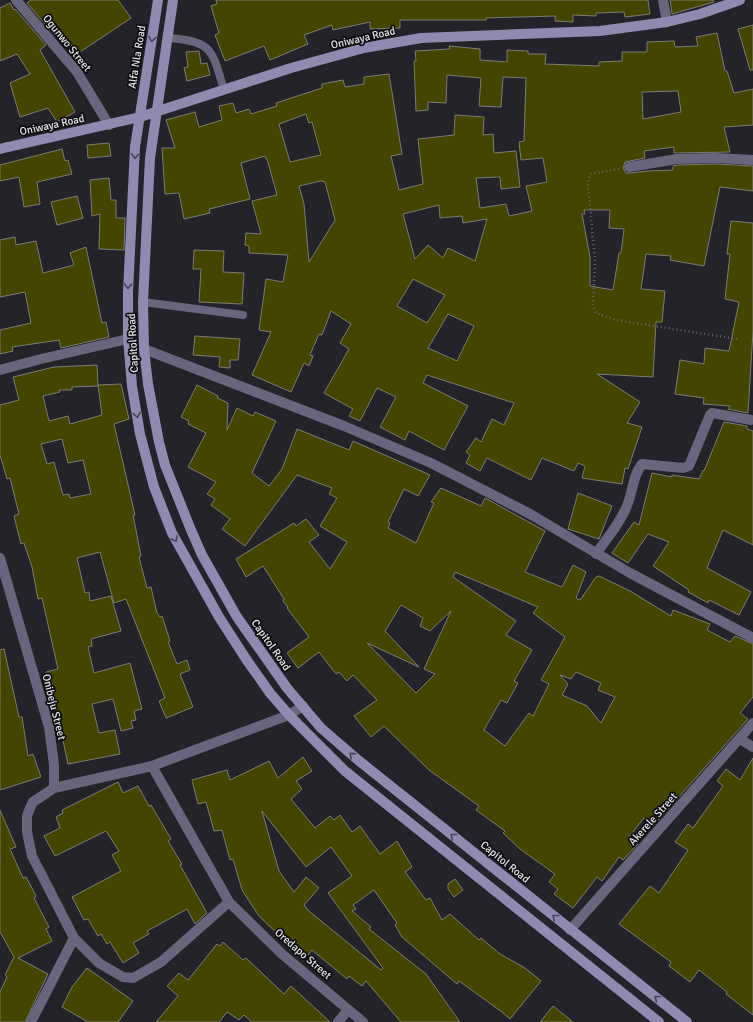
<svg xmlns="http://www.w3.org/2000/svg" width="753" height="1022" viewBox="0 0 753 1022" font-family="Signika,sans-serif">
	<rect width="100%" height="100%" fill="#24232a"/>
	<path fill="#464500" stroke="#7c7d74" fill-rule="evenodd" d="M 31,0 L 118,0 L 131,18 L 77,54 L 61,31 L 55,36 L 27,3 Z
		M 216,0 L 648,0 L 650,14 L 625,17 L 624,12 L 596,13 L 596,16 L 573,15 L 573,22 L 555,21 L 555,16 L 486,18 L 486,20 L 400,20 L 400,28 L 370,29 L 370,22 L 333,30 L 332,25 L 304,35 L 308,44 L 270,60 L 264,46 L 225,61 L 215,35 L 219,33 L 211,6 L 217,4 Z
		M 670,0 L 713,0 L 714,2 L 672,14 Z
		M 10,3 L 14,10 L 15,9 L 46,45 L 40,50 L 75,112 L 57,122 L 48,108 L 20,117 L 10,83 L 30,74 L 17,54 L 0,61 L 0,8 Z
		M 753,25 L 753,70 L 750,70 L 738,29 Z
		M 717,33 L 725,71 L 727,71 L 734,93 L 753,89 L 753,125 L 724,127 L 730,152 L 674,153 L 674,147 L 644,151 L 645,158 L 625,162 L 623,168 L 626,173 L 630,173 L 647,171 L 673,170 L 673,166 L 678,165 L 716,164 L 753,166 L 753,191 L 720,187 L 704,266 L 670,260 L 671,256 L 646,254 L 641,289 L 665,291 L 662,322 L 656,322 L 653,377 L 597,374 L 640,402 L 627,423 L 642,427 L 628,469 L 625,468 L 622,484 L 582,478 L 585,466 L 578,463 L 574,471 L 542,458 L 531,480 L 487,458 L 480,471 L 466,463 L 470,455 L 466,452 L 476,438 L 481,442 L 492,419 L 504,425 L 514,403 L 427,375 L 423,383 L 468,406 L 444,450 L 409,431 L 405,440 L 380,427 L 396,397 L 377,388 L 360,421 L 349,416 L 353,409 L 324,393 L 349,349 L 340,343 L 351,324 L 331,311 L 322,335 L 319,334 L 310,355 L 313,356 L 309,366 L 304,363 L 291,392 L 252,375 L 271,332 L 259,330 L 266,279 L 283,282 L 288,255 L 249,253 L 249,246 L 245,245 L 246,233 L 261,234 L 252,201 L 277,195 L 267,159 L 266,159 L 265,156 L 241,163 L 250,199 L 209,209 L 210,213 L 184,219 L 179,193 L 165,194 L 162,148 L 175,148 L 166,120 L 195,112 L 199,127 L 222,120 L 219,106 L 233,103 L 236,113 L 249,109 L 251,114 L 277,106 L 276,103 L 322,88 L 322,84 L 343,80 L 345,87 L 364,84 L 364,77 L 389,74 L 402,154 L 391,156 L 399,190 L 423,184 L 418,139 L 454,135 L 455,115 L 484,117 L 483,135 L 493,134 L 494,153 L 516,151 L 520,187 L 501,189 L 500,177 L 476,178 L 480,208 L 506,204 L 509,216 L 532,211 L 526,186 L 547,182 L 543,158 L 521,160 L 519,142 L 524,141 L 526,78 L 503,77 L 501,107 L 479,106 L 481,78 L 447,75 L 446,103 L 428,102 L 428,110 L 416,111 L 414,61 L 416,61 L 415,51 L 450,49 L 449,46 L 480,49 L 480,60 L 507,62 L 507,50 L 528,51 L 528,54 L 546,54 L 545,64 L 599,66 L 599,62 L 622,61 L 622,52 L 647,52 L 647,42 L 674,41 L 675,47 L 698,46 L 696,37 ZM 678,91 L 681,112 L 643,119 L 642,92 ZM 306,114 L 309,123 L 312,122 L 321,155 L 290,162 L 279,124 ZM 321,181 L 325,182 L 335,220 L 309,262 L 304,204 L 299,186 ZM 439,205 L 440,218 L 462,216 L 463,223 L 487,219 L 475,261 L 448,248 L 443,258 L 428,245 L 415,259 L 403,214 ZM 584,210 L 610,210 L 609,228 L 624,229 L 621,253 L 619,253 L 613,290 L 590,286 L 590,257 L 582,214 L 585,214 ZM 413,279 L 445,295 L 427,323 L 397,306 ZM 448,314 L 474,326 L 457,361 L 428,348 Z
		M 199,51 L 201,64 L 207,63 L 210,75 L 187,81 L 184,68 L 188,67 L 186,52 Z
		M 109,143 L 111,156 L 88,158 L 87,145 Z
		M 62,149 L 65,161 L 68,160 L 72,174 L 37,182 L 40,204 L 24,207 L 19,177 L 0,181 L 0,165 Z
		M 109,178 L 111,200 L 116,200 L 116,218 L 125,218 L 124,250 L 99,249 L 100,214 L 92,216 L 90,180 Z
		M 77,196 L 83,218 L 57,225 L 51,202 Z
		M 731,221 L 753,223 L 753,331 L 748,413 L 728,409 L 730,406 L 703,404 L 704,398 L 675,394 L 680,360 L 704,364 L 705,348 L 729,351 L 739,302 L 725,299 L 730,254 L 727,254 Z
		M 15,237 L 16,245 L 36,241 L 43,273 L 74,265 L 70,253 L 86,247 L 102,323 L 106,322 L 109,337 L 61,348 L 59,340 L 12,347 L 13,351 L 0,354 L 0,330 L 31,323 L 25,292 L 0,297 L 0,240 Z
		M 194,250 L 224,251 L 223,272 L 244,273 L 242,304 L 199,302 L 201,269 L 193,269 Z
		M 195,336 L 240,339 L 238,360 L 230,360 L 230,368 L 219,367 L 220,357 L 193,355 Z
		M 97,365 L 98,386 L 72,387 L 72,390 L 59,390 L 60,392 L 43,396 L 49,421 L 68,416 L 70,424 L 102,415 L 98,385 L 121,384 L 129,419 L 114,424 L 135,515 L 133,515 L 141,556 L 139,557 L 147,588 L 151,587 L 157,613 L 160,617 L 162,616 L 170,641 L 168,642 L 177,664 L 187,660 L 190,670 L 180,674 L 193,707 L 166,718 L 159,701 L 165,698 L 126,599 L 114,603 L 100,552 L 77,558 L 85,593 L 89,592 L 90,601 L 111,596 L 121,631 L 91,639 L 92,646 L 88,647 L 94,673 L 130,663 L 142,709 L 134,711 L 136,720 L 131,721 L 133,728 L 121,731 L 113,699 L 92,704 L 99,733 L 115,730 L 120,754 L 68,764 L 62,736 L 58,736 L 54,715 L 58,714 L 46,672 L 58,669 L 42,598 L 38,599 L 32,567 L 24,543 L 21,544 L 14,516 L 19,514 L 10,478 L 7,479 L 0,455 L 0,405 L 19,400 L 13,377 L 54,367 ZM 62,439 L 68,463 L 83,460 L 91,494 L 70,498 L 69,494 L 63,495 L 54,462 L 47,464 L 41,444 Z
		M 197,385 L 218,396 L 217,398 L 228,403 L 227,430 L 237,408 L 253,416 L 255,412 L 276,421 L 252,473 L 269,486 L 282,469 L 297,429 L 349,450 L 353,441 L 430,475 L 418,496 L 404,489 L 388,522 L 390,523 L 388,528 L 416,543 L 434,503 L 431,502 L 441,488 L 481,506 L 485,498 L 545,531 L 525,572 L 562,587 L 573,565 L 586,572 L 576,598 L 580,600 L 596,577 L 599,576 L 630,591 L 671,616 L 673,610 L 710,624 L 707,630 L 730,642 L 735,636 L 753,644 L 753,697 L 740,713 L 748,719 L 653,826 L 644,818 L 629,837 L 638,844 L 623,860 L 619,857 L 602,881 L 597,877 L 573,908 L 554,894 L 558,889 L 549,882 L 555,874 L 520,849 L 503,833 L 505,831 L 476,810 L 479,806 L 429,770 L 384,726 L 371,737 L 354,716 L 377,700 L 353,675 L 347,681 L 339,672 L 336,674 L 319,652 L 298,668 L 287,653 L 309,637 L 287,608 L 288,607 L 283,601 L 284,599 L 263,566 L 246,577 L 236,559 L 294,523 L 296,526 L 306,519 L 319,535 L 309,542 L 330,569 L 347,542 L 320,526 L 337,498 L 329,494 L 332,488 L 297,475 L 245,546 L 222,529 L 230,519 L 211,505 L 215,499 L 207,494 L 216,482 L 188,467 L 206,433 L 188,424 L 189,421 L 181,417 ZM 455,572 L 538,607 L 533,613 L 565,637 L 541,680 L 549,684 L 533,716 L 529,713 L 505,746 L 484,730 L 501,700 L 507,703 L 518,683 L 514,681 L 532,650 L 506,635 L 516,621 L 453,577 ZM 401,605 L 423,618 L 420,626 L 430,631 L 451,611 L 424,669 L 435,674 L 416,693 L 367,643 L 419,667 L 385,631 ZM 576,672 L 601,683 L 598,690 L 615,697 L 601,723 L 587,706 L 562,695 L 568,684 L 560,675 L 571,679 Z
		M 724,422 L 747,426 L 747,429 L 753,431 L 753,545 L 723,530 L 707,568 L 751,592 L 739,615 L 709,600 L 708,603 L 688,592 L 689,590 L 653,566 L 669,542 L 648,534 L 628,563 L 612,553 L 634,522 L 639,525 L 652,473 L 672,477 L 672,475 L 699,479 L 703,470 L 704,471 Z
		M 578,493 L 612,506 L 599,539 L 568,529 Z
		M 4,649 L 19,717 L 22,717 L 28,756 L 33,754 L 41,777 L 0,790 L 0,650 Z
		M 303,757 L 312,771 L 296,781 L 302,789 L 291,799 L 315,828 L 330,816 L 334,820 L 340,815 L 352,832 L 360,826 L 380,854 L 397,841 L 412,867 L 405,872 L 426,900 L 430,898 L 442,920 L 450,914 L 479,940 L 481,938 L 500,954 L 525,968 L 541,981 L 510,1019 L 502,1012 L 459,981 L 457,984 L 402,937 L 395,925 L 397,923 L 374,890 L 353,905 L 356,909 L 352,911 L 371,927 L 369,929 L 426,974 L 460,1022 L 401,1022 L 366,981 L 362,986 L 349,976 L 347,979 L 312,950 L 308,955 L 286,936 L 283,939 L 259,916 L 242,890 L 233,859 L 230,860 L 222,830 L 214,831 L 206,802 L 198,804 L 192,780 L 227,770 L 230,780 L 269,761 L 278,778 ZM 262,811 L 306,867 L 331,847 L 352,876 L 328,893 L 383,968 L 381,970 L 309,911 L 304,905 L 319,888 L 306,877 L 294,892 L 279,871 Z
		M 753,758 L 753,1015 L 726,994 L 727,992 L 699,970 L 690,982 L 669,966 L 671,962 L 619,924 L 650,886 L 659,893 L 688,850 L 675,842 L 688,824 L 693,828 L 723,786 L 717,781 L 726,769 L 740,780 Z
		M 118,782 L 123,793 L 138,786 L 149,806 L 151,805 L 171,839 L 168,841 L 182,864 L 180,865 L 207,913 L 195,924 L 187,909 L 147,931 L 149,934 L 133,943 L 139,953 L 123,963 L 110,942 L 107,944 L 101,934 L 98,936 L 88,919 L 84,920 L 72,897 L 121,871 L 112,855 L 119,851 L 106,831 L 55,856 L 44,836 L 60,828 L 56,817 L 63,813 L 62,810 Z
		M 0,810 L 16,847 L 10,849 L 23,878 L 26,877 L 36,896 L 34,898 L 49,927 L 46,929 L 52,941 L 18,958 L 48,974 L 25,1022 L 0,1022 L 0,992 L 7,977 L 5,975 L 14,957 L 0,932 Z
		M 455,879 L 463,890 L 454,897 L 448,889 L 448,884 Z
		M 223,942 L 243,960 L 246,958 L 284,994 L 291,986 L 330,1022 L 252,1022 L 244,1015 L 239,1020 L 227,1012 L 219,1022 L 156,1022 L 178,996 L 167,986 L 179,973 L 188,980 L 217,944 L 220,946 Z
		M 87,968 L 133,1001 L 118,1022 L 88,1022 L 62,1007 L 72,987 Z
		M 553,1006 L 573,1022 L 540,1022 Z"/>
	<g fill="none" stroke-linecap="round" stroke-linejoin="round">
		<path stroke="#66656b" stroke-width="2.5" stroke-dasharray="1 3" stroke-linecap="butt" d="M 619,169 L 590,174 L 588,184 L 595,261 L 593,304 L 596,313 L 616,320 L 737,339"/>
		<path stroke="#68657d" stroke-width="8" d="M 168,38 C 213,41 212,50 224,90
			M 143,302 L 243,315"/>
		<path stroke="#68657d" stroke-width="10" d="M 16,0 L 77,72 L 109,125
			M 663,0 L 667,22
			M 629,167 L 677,159 L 716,158 L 753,160
			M 144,349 L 344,426 L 431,463 L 530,514 L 630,573 L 753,638
			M 0,370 L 41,359 L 128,339
			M 596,554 C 607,538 622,521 628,503 C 633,490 633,475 642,464 L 683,468 L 689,466 L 710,415 L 712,413 L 751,420
			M 0,558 L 49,727 L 54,765 L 54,788
			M 740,739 L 753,747
			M 152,766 L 229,902 L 282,954 L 363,1022
			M 229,902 L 161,962 L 133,978 L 123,977 L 99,963 L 74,938 L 32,856 L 27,832 L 27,816 L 30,808 L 33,802 L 54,788 L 152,766 L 289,715 L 303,706
			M 570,930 L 753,723
			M 31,1022 L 74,938
			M 338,1022 L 348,1010"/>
		<path stroke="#8f8aaf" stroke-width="10" d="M 158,0 L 135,147 L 128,292 L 128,339 L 132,386 L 140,434 L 154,487 L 172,533 L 219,617 L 246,659 L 270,693 L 289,715 L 345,771 L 659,1022
			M 173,0 L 150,158 L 143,302 L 144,349 L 148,384 L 159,442 L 165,465 L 191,530 L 202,555 L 237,617 L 287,688 L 321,728 L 358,760 L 687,1022
			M 0,149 L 140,117 L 291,68 L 364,48 L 421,38 L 600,31 L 667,22 L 700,14 L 740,0"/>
	</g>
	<defs><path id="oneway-chevron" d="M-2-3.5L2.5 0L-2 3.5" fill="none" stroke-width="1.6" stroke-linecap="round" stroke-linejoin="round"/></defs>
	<g stroke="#484558">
		<use href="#oneway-chevron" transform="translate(152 39) rotate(99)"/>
		<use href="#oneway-chevron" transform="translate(135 156) rotate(93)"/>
		<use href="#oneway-chevron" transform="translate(128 286) rotate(92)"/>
		<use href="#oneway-chevron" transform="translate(137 415) rotate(80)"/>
		<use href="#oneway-chevron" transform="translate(175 539) rotate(61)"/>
		<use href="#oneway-chevron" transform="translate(352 755) rotate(-138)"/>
		<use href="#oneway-chevron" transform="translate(453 836) rotate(-142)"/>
		<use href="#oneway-chevron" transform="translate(555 917) rotate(-141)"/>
		<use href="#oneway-chevron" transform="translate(657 998) rotate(-142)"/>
	</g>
	<g text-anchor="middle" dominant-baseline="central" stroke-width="3.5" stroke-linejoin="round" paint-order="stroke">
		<g font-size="11" fill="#e5e5ea" stroke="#0d0d10">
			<text transform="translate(363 38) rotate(-13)">Oniwaya Road</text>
			<text transform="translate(67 43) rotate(51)">Ogunwo Street</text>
			<text transform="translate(137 57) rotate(-81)">Alfa Nla Road</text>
			<text transform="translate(52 125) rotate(-12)">Oniwaya Road</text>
			<text transform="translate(133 343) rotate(-93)">Capitol Road</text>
			<text transform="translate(271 645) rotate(55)">Capitol Road</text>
			<text transform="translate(54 707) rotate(76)">Onibeju Street</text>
			<text transform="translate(653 819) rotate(-48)">Akerele Street</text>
			<text transform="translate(505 862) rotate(39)">Capitol Road</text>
			<text transform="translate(303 954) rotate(41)">Oredapo Street</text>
		</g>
	</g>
</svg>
